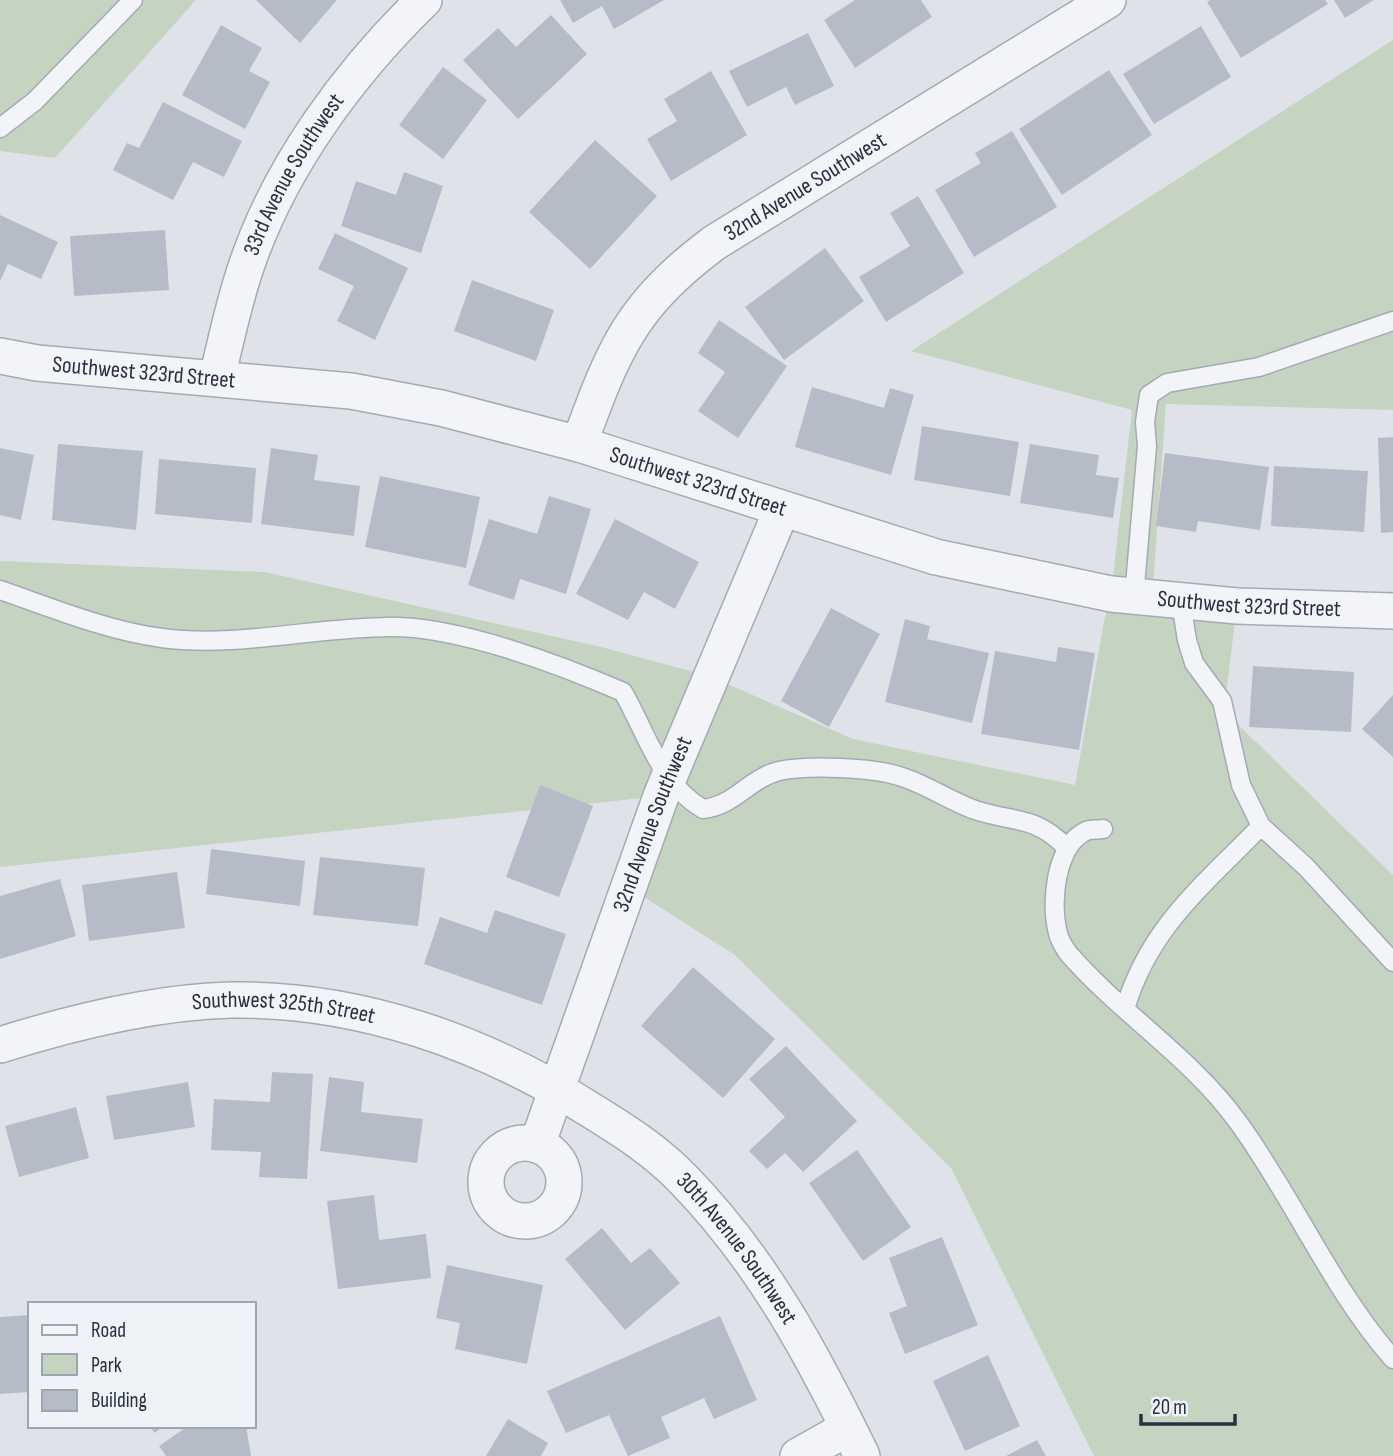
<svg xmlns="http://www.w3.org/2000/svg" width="1393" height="1456" viewBox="0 0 1393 1456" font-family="'Sofia Sans Condensed',sans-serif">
	<rect width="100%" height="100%" fill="#dfe3e9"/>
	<path fill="#c5d4c0" d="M 0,0 L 196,0 L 55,158 L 0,151 Z
		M 1393,40 L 1393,410 L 1166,404 L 1152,599 L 1237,606 L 1224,711 L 1393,875 L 1393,1456 L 1094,1456 L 951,1168 L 735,955 L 628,887 L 661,796 L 0,867 L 0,561 L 265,572 L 601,647 L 709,676 L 853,739 L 1075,785 L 1104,621 L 1111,594 L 1132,410 L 911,351 Z"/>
	<path fill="#b6bcc7" d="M 256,0 L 337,0 L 300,43 Z
		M 560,0 L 664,0 L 614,29 L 602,6 L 573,23 Z
		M 855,0 L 921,0 L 932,17 L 855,68 L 824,20 Z
		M 1210,0 L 1325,0 L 1328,4 L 1241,58 L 1207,2 Z
		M 1334,0 L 1374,0 L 1345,18 Z
		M 551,15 L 587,54 L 518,119 L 463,60 L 498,28 L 516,47 Z
		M 221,25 L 262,48 L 249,71 L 270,82 L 245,129 L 182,95 Z
		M 1201,26 L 1231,77 L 1154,124 L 1123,74 Z
		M 808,33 L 834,86 L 795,105 L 786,87 L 747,107 L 729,71 Z
		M 443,67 L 487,100 L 443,159 L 399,125 Z
		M 1109,70 L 1152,135 L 1062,195 L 1019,129 Z
		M 711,71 L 747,135 L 671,181 L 647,139 L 677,121 L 664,99 Z
		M 163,102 L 242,141 L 224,177 L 193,162 L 173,200 L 113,170 L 127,143 L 139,148 Z
		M 1012,131 L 1057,207 L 974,257 L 935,190 L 981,163 L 975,153 Z
		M 595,140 L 657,196 L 590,269 L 529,212 Z
		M 404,172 L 443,186 L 421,253 L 341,226 L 356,181 L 396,195 Z
		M 918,196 L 964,273 L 886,322 L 859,277 L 910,246 L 890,213 Z
		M 0,215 L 58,242 L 41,279 L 8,264 L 0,281 Z
		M 165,230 L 169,290 L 74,296 L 70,236 Z
		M 335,233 L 408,268 L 375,340 L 337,321 L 354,286 L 318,269 Z
		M 825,248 L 864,301 L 784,360 L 745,307 Z
		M 472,280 L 554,310 L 536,361 L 454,331 Z
		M 719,320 L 787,366 L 738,438 L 698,411 L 725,372 L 698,353 Z
		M 812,387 L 884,408 L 890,388 L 914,395 L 891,475 L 795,447 Z
		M 922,426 L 1019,442 L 1010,496 L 914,480 Z
		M 1393,437 L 1393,532 L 1381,533 L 1378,438 Z
		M 58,444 L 143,451 L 136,530 L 52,520 Z
		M 1030,444 L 1099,455 L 1096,475 L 1119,478 L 1113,518 L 1020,503 Z
		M 0,448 L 34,455 L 21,520 L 0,515 Z
		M 271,448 L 318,455 L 314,480 L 360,486 L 354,536 L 261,524 Z
		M 1165,453 L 1269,467 L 1260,530 L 1198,521 L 1196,532 L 1156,526 Z
		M 159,459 L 256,468 L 252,523 L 155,514 Z
		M 1274,466 L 1368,471 L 1364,532 L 1271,526 Z
		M 380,476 L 480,497 L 466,568 L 365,547 Z
		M 549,496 L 591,509 L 566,594 L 520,579 L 514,600 L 468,585 L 489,519 L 537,534 Z
		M 615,519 L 699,562 L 675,609 L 644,592 L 628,620 L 576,594 Z
		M 831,608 L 880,634 L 829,727 L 781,701 Z
		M 905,619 L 930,626 L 927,639 L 989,653 L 972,723 L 885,702 Z
		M 1058,647 L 1095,653 L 1079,750 L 981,734 L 995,651 L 1056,662 Z
		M 1253,666 L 1354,672 L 1351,732 L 1249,727 Z
		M 1393,695 L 1393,757 L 1362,729 Z
		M 540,785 L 593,806 L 559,897 L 506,877 Z
		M 211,849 L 305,861 L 300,906 L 206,894 Z
		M 320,857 L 425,868 L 418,926 L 313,915 Z
		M 177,872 L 185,928 L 89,941 L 82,885 Z
		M 60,879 L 76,936 L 0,959 L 0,896 Z
		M 495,910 L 566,934 L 542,1005 L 424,964 L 440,917 L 487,933 Z
		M 693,967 L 775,1039 L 723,1098 L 641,1026 Z
		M 786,1046 L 857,1121 L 803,1172 L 785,1153 L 767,1169 L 749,1151 L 785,1117 L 749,1079 Z
		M 272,1072 L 313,1074 L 307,1179 L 259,1177 L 261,1152 L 211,1150 L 214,1099 L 270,1102 Z
		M 329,1077 L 364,1082 L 361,1112 L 423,1119 L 417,1163 L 320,1151 Z
		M 188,1082 L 195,1127 L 114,1140 L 106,1096 Z
		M 76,1107 L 89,1158 L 19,1177 L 5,1126 Z
		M 857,1150 L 911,1227 L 863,1261 L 809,1183 Z
		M 374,1195 L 379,1240 L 426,1234 L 431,1278 L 338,1289 L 327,1201 Z
		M 602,1228 L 631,1263 L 650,1248 L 680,1283 L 625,1330 L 565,1259 Z
		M 942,1237 L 978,1325 L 905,1354 L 889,1313 L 907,1306 L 889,1258 Z
		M 447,1265 L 543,1285 L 527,1364 L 455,1349 L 460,1323 L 436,1318 Z
		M 30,1315 L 30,1392 L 0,1394 L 0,1317 Z
		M 720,1316 L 757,1400 L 714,1419 L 704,1398 L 661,1417 L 670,1438 L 628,1456 L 609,1415 L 566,1433 L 547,1391 Z
		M 988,1355 L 1020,1426 L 965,1451 L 933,1381 Z
		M 508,1419 L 548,1443 L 541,1456 L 486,1456 Z
		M 149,1426 L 163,1426 L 155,1433 Z
		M 188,1426 L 246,1426 L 251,1456 L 166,1456 L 159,1446 Z
		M 1037,1440 L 1046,1456 L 1006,1456 Z"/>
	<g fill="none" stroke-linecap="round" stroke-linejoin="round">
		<g stroke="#a4aab4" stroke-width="21">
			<path id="lane" d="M 0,128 L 35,101 L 133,0
				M 0,590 C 52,608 108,631 162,638 C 237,648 315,627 390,627 C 458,626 561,665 623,692 C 647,734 660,784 703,809 C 734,806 750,778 779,771 C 808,765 873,767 902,777 C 927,785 950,801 975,810 C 1015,823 1035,815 1067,848
				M 1134,597 L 1147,446 L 1145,422 L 1149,395 L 1167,383 L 1259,367 L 1393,321
				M 1181,602 L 1187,640 L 1194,663 L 1222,701 L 1241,785 L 1261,826 L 1306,867 L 1393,962
				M 1103,829 C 1098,830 1090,829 1086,831 C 1055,846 1050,904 1058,933 C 1059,940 1064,947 1068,953 C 1121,1014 1191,1057 1238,1122 C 1294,1199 1331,1288 1393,1359
				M 1125,1009 C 1149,927 1204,885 1261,826"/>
		</g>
		<g stroke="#a4aab4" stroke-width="38">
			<g id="street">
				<path id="s1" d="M 0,356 L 37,363 L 351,391 L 441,408 L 579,444 L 936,557 L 1111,594 L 1237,606 L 1393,611"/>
				<path id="s2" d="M 217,378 C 226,340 234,301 247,264 C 281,165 349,73 424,0"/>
				<path id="s3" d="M 579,444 C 614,349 630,306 714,243 L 1108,0"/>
				<path id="s4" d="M 0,1045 C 73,1022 154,1002 231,1000 C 358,998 482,1042 589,1109 C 623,1130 655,1150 683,1179 C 762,1260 813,1355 862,1456"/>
				<circle cx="525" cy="1182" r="39"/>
				<path id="s5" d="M 537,1145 L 661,796 L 782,509"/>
				<path d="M 798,1456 L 848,1428"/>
			</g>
		</g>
		<use href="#lane" stroke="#f2f4f7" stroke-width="18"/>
		<use href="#street" stroke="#f2f4f7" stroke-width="35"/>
	</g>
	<g text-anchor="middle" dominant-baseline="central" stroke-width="6" stroke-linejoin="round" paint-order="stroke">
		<g font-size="23" fill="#273042" stroke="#eff2f7">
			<text stroke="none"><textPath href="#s2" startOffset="219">33rd Avenue Southwest</textPath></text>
			<text stroke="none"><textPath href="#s3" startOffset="354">32nd Avenue Southwest</textPath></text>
			<text stroke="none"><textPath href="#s1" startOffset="145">Southwest 323rd Street</textPath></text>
			<text stroke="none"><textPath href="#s1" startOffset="712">Southwest 323rd Street</textPath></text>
			<text stroke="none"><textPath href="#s1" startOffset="1279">Southwest 323rd Street</textPath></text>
			<text stroke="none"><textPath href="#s5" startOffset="341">32nd Avenue Southwest</textPath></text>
			<text stroke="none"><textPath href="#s4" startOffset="289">Southwest 325th Street</textPath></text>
			<text stroke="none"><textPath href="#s4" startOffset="821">30th Avenue Southwest</textPath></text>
		</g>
	</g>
	<rect x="28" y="1302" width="228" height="126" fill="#eff2f7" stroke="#9fa4af" stroke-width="2"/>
	<rect x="42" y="1325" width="35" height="10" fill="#f2f4f7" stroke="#9fa4af" stroke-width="2"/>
	<text x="91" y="1337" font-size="21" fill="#273042">Road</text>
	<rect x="42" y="1354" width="35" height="21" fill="#c5d4c0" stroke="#9fa4af" stroke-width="2"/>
	<text x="91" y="1372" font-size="21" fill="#273042">Park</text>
	<rect x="42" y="1390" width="35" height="21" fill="#b6bcc7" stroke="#9fa4af" stroke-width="2"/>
	<text x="91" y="1407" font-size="21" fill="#273042">Building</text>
	<path d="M1141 1414v10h94v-10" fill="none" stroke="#273042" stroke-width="3.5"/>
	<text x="1152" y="1414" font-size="21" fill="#273042" stroke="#eff2f7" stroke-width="5" paint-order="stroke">20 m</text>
</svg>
